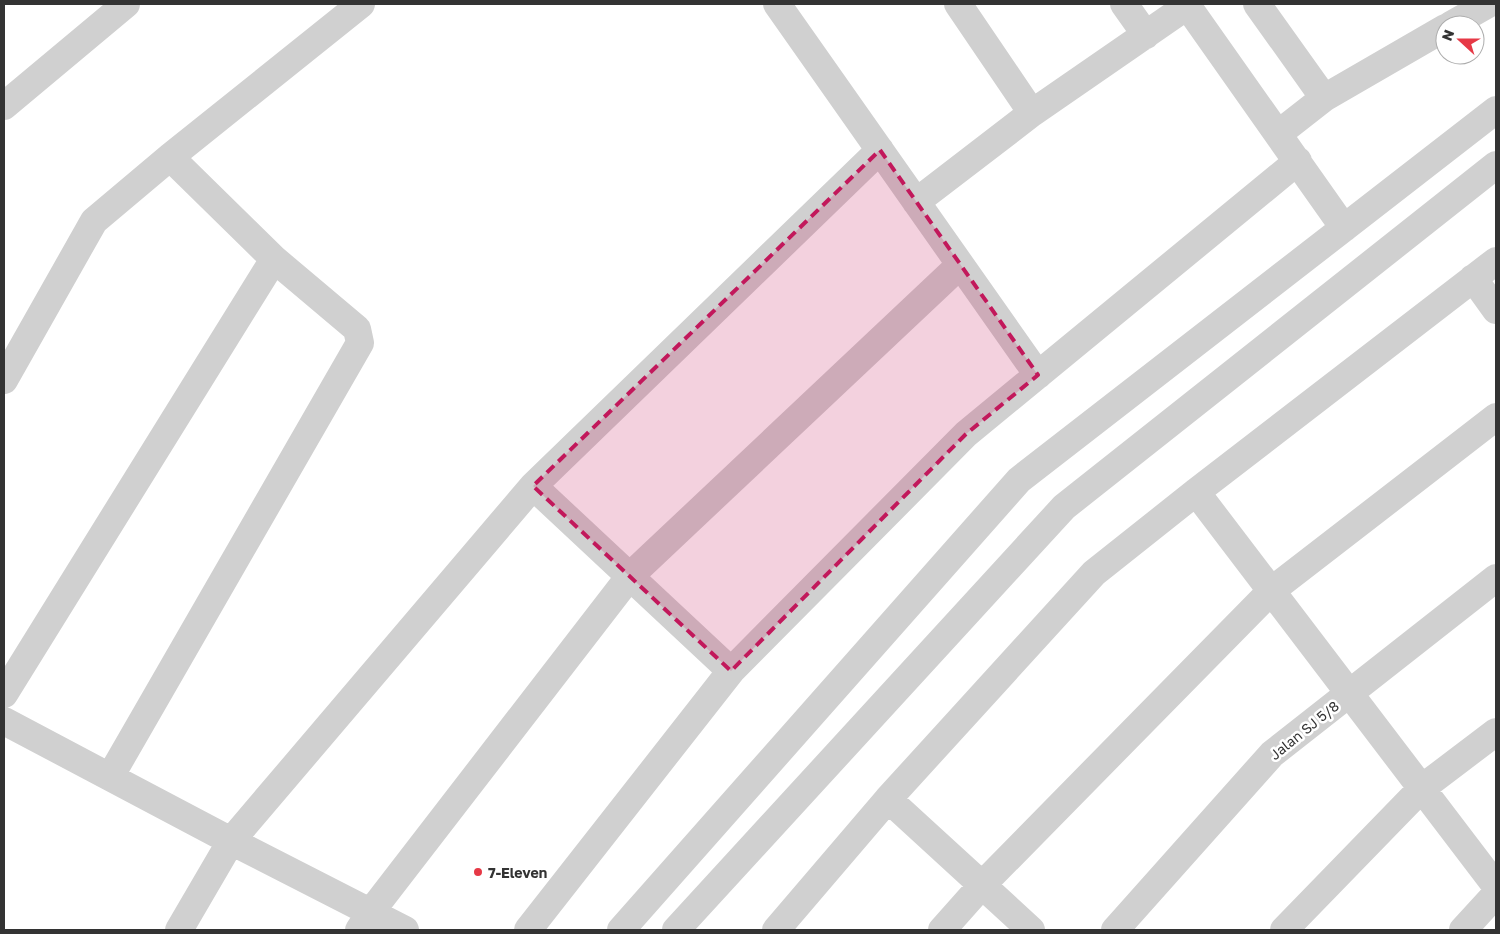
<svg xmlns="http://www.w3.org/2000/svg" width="1500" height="934" viewBox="0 0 1500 934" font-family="'Golos Text',sans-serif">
	<rect width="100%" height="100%" fill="#fff"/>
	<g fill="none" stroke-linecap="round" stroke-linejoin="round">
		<path stroke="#d0d0d0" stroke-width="28" d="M 777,4 L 1038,375
			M 958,4 L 1032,113
			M 1124,4 L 1146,35
			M 1186,4 L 1344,228
			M 1257,4 L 1324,98
			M 1451,25 L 1488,4
			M 4,106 L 126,4
			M 1278,134 L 1324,98 L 1445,28
			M 916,202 L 1032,113 L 1187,6
			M 1473,278 L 1496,310
			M 4,380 L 94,221 L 170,157 L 361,4
			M 533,486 L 731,671
			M 1196,492 L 1496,886
			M 4,694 L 274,259
			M 4,721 L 231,841 L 405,930
			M 110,777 L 360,343 L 357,329 L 274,259 L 170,157
			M 888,799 L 1031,930
			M 179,930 L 231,841 L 533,486 L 880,150
			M 359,930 L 370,913 L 630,576 L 960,265
			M 528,930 L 731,671 L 966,434 L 1298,161
			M 621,930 L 1019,480 L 1496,110
			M 676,930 L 1064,507 L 1496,165
			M 776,930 L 888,799 L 1094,573 L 1196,492 L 1496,261
			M 942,930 L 982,885 L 1271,591 L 1496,417
			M 1115,930 L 1272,754 L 1496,578
			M 1284,930 L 1422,788 L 1496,732
			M 1463,930 L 1496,894"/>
	</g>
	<path fill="#c2185b" fill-opacity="0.2" stroke="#c2185b" stroke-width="4" stroke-dasharray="10 6" stroke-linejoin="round" d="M 880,150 L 1038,375 L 966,434 L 731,671 L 533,486 Z"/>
	<circle fill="#e63946" stroke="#fff" stroke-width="2" cx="478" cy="872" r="5"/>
	<g text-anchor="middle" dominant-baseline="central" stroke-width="5" stroke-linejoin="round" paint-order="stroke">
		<g font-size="14" fill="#333" stroke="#fff">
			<text transform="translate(1304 730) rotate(-39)">Jalan SJ 5/8</text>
		</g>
		<g font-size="14" font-weight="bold" fill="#333" stroke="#fff" text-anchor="start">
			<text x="488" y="872">7-Eleven</text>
		</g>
	</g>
	<rect width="1500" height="934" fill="none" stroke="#333333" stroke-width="10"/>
	<g transform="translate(1460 40) rotate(291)"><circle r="24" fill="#ffffff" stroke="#adadad"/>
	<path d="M0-4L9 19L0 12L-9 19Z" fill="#e63946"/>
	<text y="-8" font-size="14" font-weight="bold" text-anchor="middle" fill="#333333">N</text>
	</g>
</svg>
